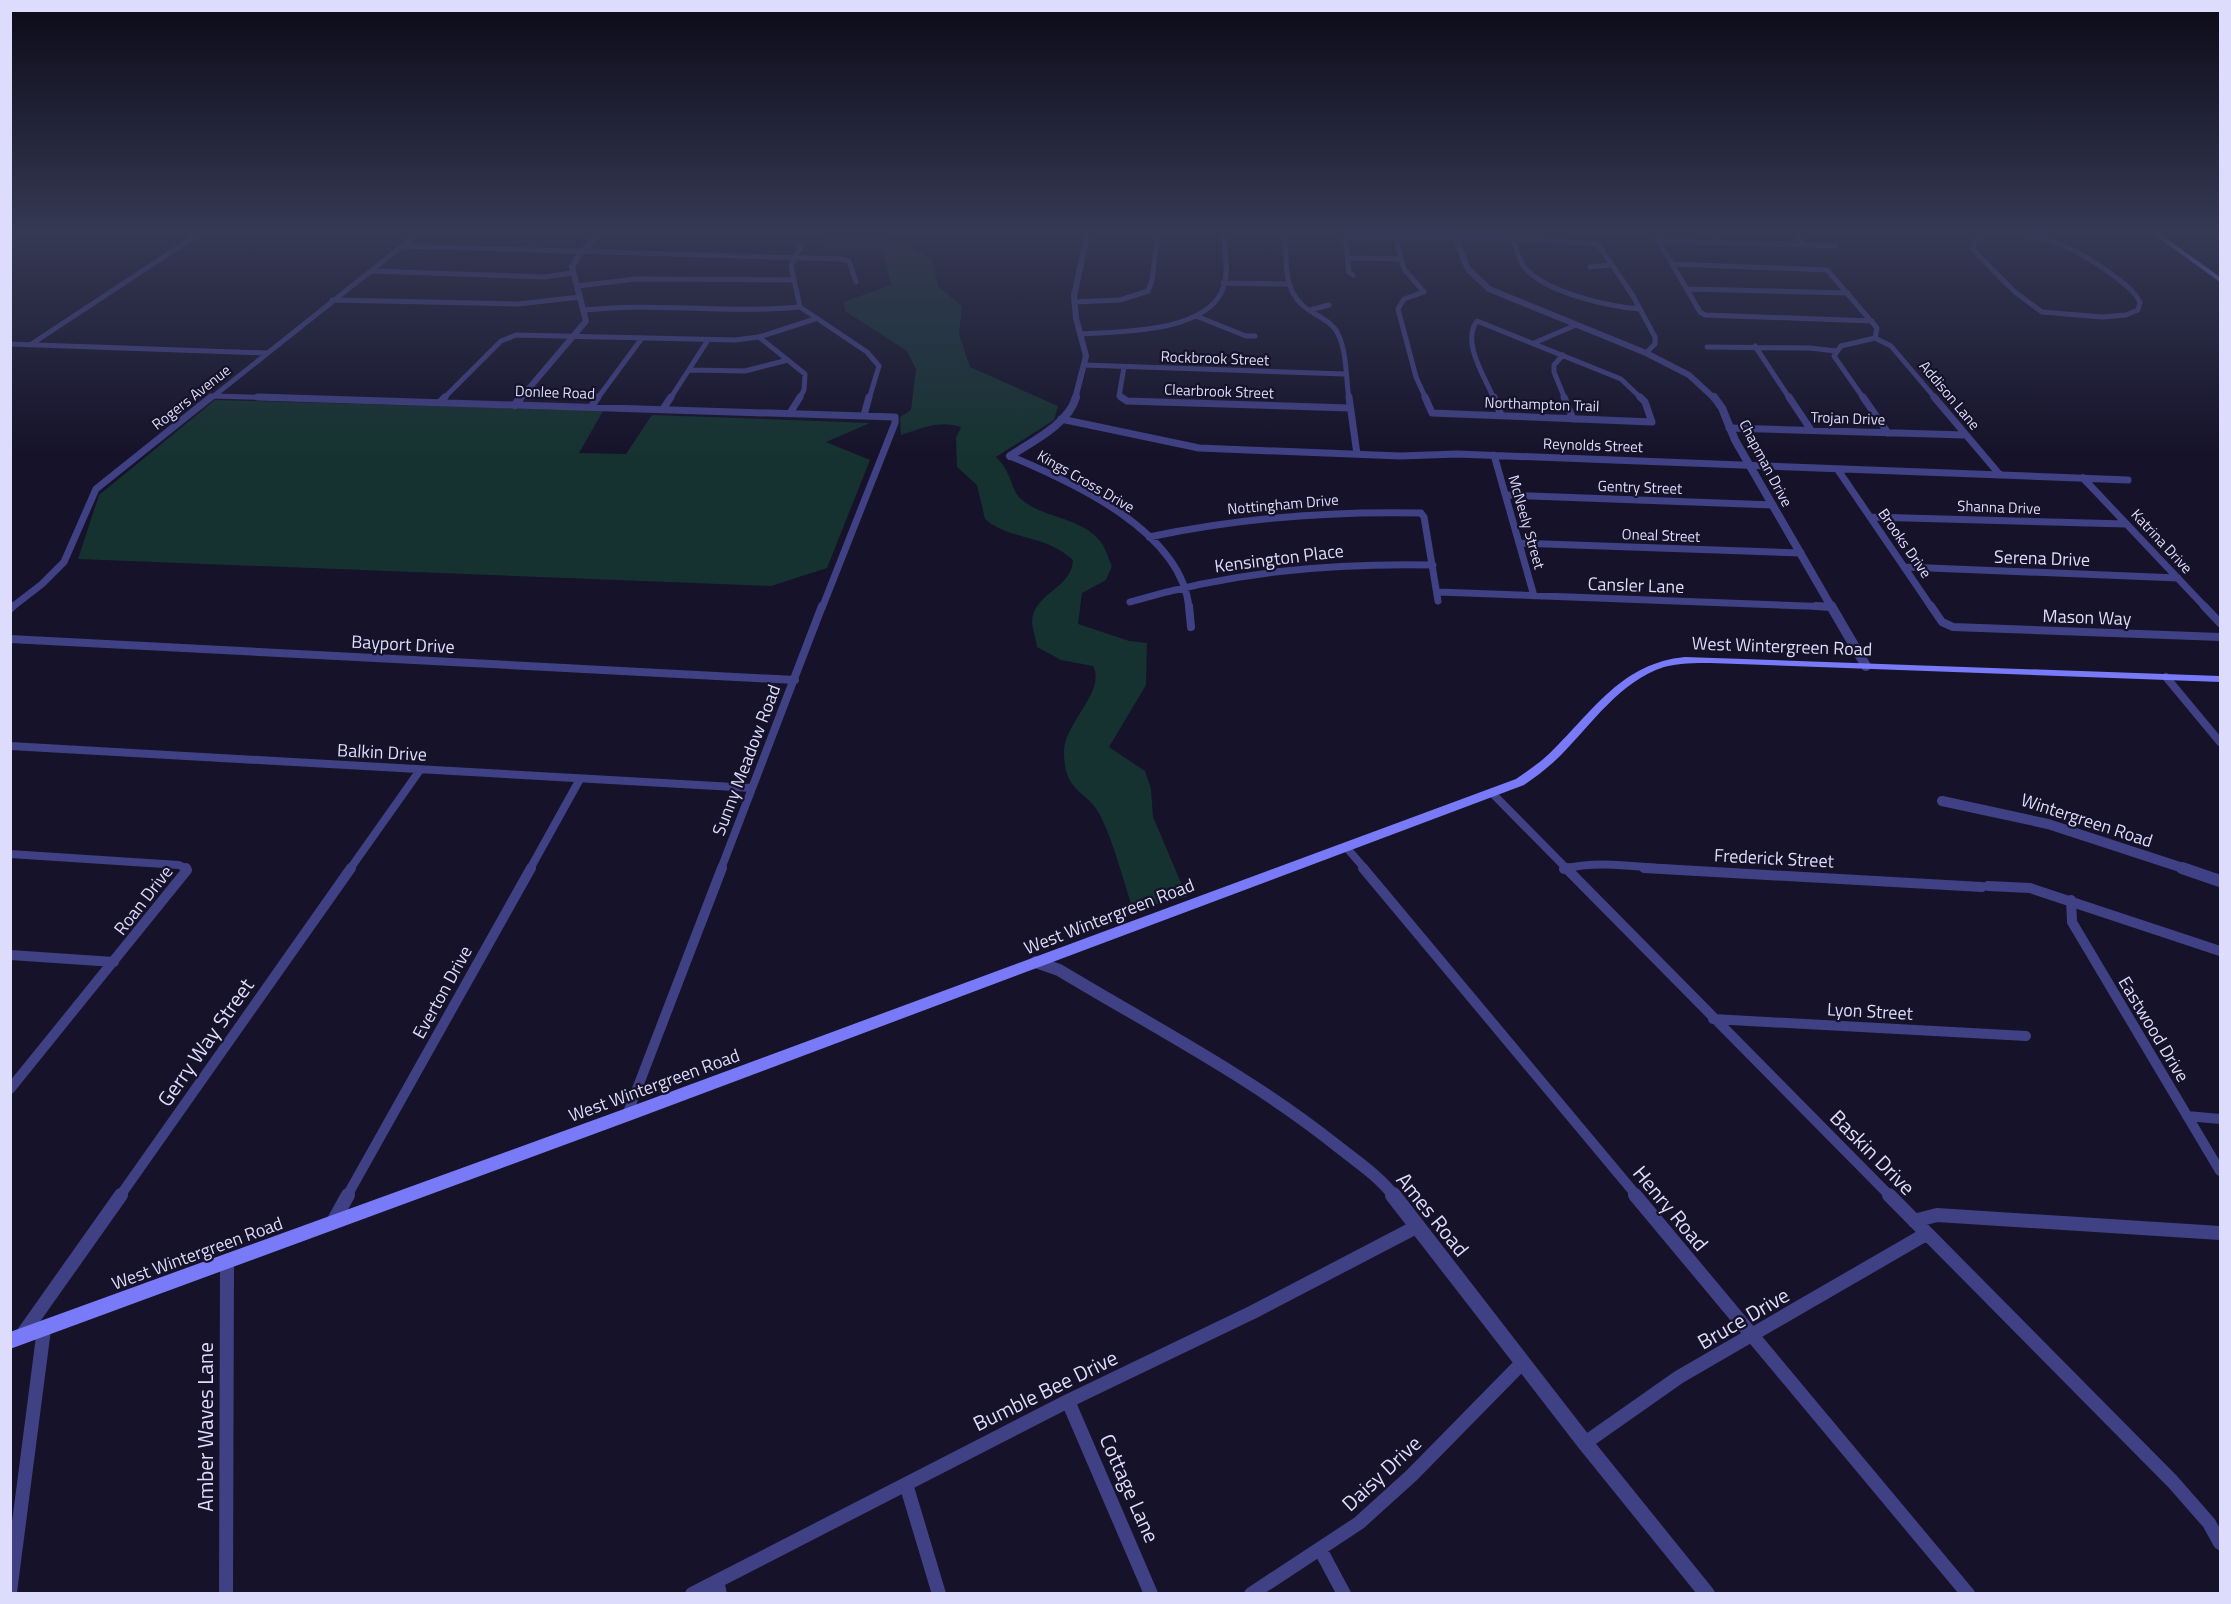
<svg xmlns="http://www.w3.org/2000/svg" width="2231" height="1604" viewBox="0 0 2231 1604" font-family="'Titillium Web',sans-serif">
	<rect width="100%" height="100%" fill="#151229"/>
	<path fill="#153230" d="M 818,231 L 1075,231 L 877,232 L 903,242 L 931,259 L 938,287 L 962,306 L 959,334 L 970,367 L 1058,406 L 1054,420 L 996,457 C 1013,473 1010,490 1022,500 C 1045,519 1081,517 1100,541 C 1106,548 1108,558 1112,566 L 1106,580 L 1082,593 L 1078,624 L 1129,641 L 1147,643 L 1146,685 L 1109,747 L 1145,771 L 1151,789 L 1153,817 L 1187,897 L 1172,899 L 1134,912 C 1123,881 1115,845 1100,815 C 1086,789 1065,794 1064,754 C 1062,724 1107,692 1093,666 L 1061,660 L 1037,647 C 1036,639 1033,631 1032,623 C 1032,593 1072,589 1073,560 C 1043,533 1010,541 985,519 L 977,485 L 957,467 L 956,438 L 961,427 C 939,420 923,428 901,435 L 900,417 L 911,410 L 916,369 L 907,351 L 845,311 L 844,302 L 891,285 L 883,249 L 825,247 L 828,236 Z
		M 215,400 L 603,411 L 579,453 L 626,454 L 652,415 L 870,423 L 826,442 L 870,460 L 827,568 L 771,586 L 78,559 L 99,495 Z"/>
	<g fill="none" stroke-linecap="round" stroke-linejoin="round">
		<path stroke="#404085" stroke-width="5" d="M 1285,231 C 1287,261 1281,293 1310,311 C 1320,317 1333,323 1338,334 C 1347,352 1346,380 1349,399
			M 1653,231 L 1700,312 L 1705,315 L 1872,321
			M 1712,231 L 1718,243
			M 1794,231 L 1805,245
			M 1987,231 L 1975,239 L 1973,250 L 2015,292 L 2042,312 L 2102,317 L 2126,315 L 2138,310 L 2140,302 C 2134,290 2124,284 2114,276 C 2075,247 2048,236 1999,231
			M 1395,237 L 1404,269 L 1424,292 L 1404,299 L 1398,309 L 1416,377 L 1426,399
			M 1513,239 C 1516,249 1519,261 1526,269 C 1548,293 1607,306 1639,309
			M 1659,241 L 1836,246
			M 402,246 L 841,259 L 849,261 L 856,282
			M 800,248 L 791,266 L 800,307 L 867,352 L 879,366 L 869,399
			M 1348,258 L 1401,259
			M 1672,264 L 1827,270 L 1877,328 L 1875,338 L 1841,346 L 1834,356 L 1864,399
			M 1590,267 L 1611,265
			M 371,271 L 544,277 L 572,273
			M 1353,275 L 1349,272 L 1345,237 L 1491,238 L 1598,244 L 1633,296 L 1655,337 L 1655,344 L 1646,353
			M 1223,283 L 1289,284
			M 577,286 L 636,279 L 793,280
			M 1687,289 L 1848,293
			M 332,300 L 518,304 L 580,297
			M 1074,302 L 1120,300 L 1148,291 L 1152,281 L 1158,231
			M 585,310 C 657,302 728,314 800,307
			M 1310,310 L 1329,305
			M 1196,316 L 1246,336 L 1255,336
			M 1082,334 C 1121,331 1203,333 1222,291 C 1230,274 1224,249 1224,231
			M 759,337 L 805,374 L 804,390 L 799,399
			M 1875,338 L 1891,346 L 1936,399
			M 1534,343 L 1576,325
			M 10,344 L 266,353
			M 30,345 L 203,231
			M 1755,346 L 1790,399
			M 1707,347 L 1810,348 L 1836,351
			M 1563,355 L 1554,365 L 1554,372 L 1565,399
			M 1084,365 L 1345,374
			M 689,370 L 745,371 L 788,360
			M 214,396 L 307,399
			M 210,399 L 421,231
			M 443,399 L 501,341 L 516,335 L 735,340 L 759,337 L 815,319
			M 597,399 L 642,338
			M 670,399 L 708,340
			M 1124,399 L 1119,396 L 1124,367
			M 1494,399 C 1485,377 1461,342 1477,321 L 1621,379 L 1642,399"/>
		<path stroke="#404085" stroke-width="7" d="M 258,397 L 895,417 L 895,423 L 822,608
			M 1121,397 L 1127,401 L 1350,408
			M 1349,397 L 1357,454
			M 1425,397 L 1432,413 L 1652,422 L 1645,402 L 1640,397
			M 1494,397 L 1501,415
			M 1564,397 L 1573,419
			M 1789,397 L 1811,430
			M 1863,397 L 1888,433
			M 1934,397 L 2000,475
			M 440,402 L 445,397
			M 591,407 L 598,397
			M 663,409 L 671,397
			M 790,413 L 800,397
			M 864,415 L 869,397
			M 1061,419 L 1199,448 L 1400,456 L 1457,454 L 2128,480
			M 1729,428 L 1965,435
			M 1494,455 L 1534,596
			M 1010,456 C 1072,482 1182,531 1189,608
			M 1838,470 L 1932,608
			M 2083,478 L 2206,608
			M 1506,495 L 1773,505
			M 1870,517 L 2126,524
			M 1149,537 C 1239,518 1329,511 1421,513 L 1424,517 L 1438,601
			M 1520,543 L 1801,553
			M 1905,567 L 2178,578
			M 1438,592 L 1832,607
			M 1130,602 C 1230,572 1329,563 1433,565
			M 11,608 L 42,584 L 64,562 L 96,489 L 211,397"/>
		<path stroke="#404085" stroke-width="8" d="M 1189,606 L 1191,627
			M 1816,606 L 1832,607
			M 1931,606 L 1942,622 L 1953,627 L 2220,637
			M 2204,606 L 2220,623
			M 10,609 L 13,606
			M 10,639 L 795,680
			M 2166,677 L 2220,742
			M 10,746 L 752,788
			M 1492,793 L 1567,869
			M 1346,847 L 1365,869
			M 10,854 L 179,865 L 187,869
			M 350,869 L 420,770
			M 530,869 L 580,779
			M 721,869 L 822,606
			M 1564,869 C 1597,860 1636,867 1670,869"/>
		<path stroke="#404085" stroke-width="10" d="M 1363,868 L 1637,1196
			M 1566,868 L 1890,1196
			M 1644,868 L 1982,887
			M 1564,869 L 1568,868
			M 1988,886 L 2030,888 L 2220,951
			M 2071,900 L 2072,922 L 2220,1171
			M 10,955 L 114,962
			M 1713,1019 L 2026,1036
			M 10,1089 L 187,870 L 186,868
			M 627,1115 L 722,868
			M 2187,1116 L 2220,1119
			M 120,1196 L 351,868
			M 347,1196 L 531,868"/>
		<path stroke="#404085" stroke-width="14" d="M 1635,1195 L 1968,1594
			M 1889,1195 L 2173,1482 L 2209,1523 L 2220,1543
			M 1914,1221 L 1937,1215 L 2220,1233
			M 333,1222 L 348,1195
			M 22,1335 L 121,1195
			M 1068,1401 L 1151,1594
			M 1585,1443 L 1679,1377 L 1926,1234
			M 906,1484 L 939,1594
			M 1320,1549 L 1344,1594
			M 717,1581 L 720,1594
			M 10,1592 L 44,1329
			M 226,1594 L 227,1261
			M 692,1594 L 1068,1401 L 1253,1312 L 1418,1226
			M 1251,1594 L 1359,1523 L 1412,1475 L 1523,1362"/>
		<path stroke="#404085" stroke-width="6" d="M 1452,231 L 1468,269 L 1489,289 L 1646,353 L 1689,375 L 1715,399
			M 520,399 L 586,321 L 572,267 L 579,255 L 602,231
			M 1075,399 L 1086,356 L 1076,318 L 1074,296 L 1088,231"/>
		<path stroke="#404085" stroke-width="8" d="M 1714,397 L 1722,408 L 1735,440 L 1832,608
			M 515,405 L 521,397
			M 1010,456 C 1031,442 1069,424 1076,397"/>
		<path stroke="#404085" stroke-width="10" d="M 1831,606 L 1866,666
			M 1942,801 L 2048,824 L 2186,869"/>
		<path stroke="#404085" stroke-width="12" d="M 2182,868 L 2220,881
			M 1036,962 L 1059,970 C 1152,1026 1251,1077 1336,1145 C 1356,1161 1379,1176 1394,1196"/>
		<path stroke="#404085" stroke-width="16" d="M 1393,1195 L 1585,1443 L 1707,1594"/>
		<path fill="#787af7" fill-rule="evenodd" d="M 2149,231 L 2156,231 L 2220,277 L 2220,282 Z
			M 1685,657 L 2220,676 L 2220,682 L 1710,663 C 1695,663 1679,663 1664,667 C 1619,682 1592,724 1560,756 C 1549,767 1537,776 1524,785 L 632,1120 L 10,1349 L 10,1332 L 624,1109 L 1516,779 C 1529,770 1541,762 1552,751 C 1594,710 1622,663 1685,657 Z"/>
	</g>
	<linearGradient id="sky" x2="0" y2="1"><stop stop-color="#0c0a17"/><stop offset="0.51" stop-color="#353954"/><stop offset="1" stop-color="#353954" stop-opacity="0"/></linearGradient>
	<rect width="2231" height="456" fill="url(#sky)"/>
	<g text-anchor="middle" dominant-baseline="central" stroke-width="4.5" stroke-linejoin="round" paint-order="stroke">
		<g font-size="15" fill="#dedcfd" stroke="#151229">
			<text transform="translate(1215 358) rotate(2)">Rockbrook Street</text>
			<text transform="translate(1219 391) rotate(2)">Clearbrook Street</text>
			<text transform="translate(555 392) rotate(2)">Donlee Road</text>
			<text transform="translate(1950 395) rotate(50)">Addison Lane</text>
			<text transform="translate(191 397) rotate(-38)">Rogers Avenue</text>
			<text transform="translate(1542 404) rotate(2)">Northampton Trail</text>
			<text transform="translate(1848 418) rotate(2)">Trojan Drive</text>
			<text transform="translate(1593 445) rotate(2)">Reynolds Street</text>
			<text transform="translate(1766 463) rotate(62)">Chapman Drive</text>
			<text transform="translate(1086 481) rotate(30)">Kings Cross Drive</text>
			<text transform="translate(1640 487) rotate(2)">Gentry Street</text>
			<text transform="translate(1283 504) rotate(-5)">Nottingham Drive</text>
			<text transform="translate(1999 507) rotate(2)">Shanna Drive</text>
			<text transform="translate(1527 522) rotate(74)">McNeely Street</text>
			<text transform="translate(1661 535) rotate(2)">Oneal Street</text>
			<text transform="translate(2162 541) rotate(47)">Katrina Drive</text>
			<text transform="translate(1905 543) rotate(55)">Brooks Drive</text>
		</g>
		<g font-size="18" fill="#dedcfd" stroke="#151229">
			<text transform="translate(1279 558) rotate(-7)">Kensington Place</text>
			<text transform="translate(2042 558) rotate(2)">Serena Drive</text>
			<text transform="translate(1636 585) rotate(2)">Cansler Lane</text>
			<text transform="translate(2087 617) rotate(2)">Mason Way</text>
			<text transform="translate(403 644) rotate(3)">Bayport Drive</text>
			<text transform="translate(1782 646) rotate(2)">West Wintergreen Road</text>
			<text transform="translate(382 752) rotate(3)">Balkin Drive</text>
			<text transform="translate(746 760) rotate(-69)">Sunny Meadow Road</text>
			<text transform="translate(2087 820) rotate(18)">Wintergreen Road</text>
			<text transform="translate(1774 858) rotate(3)">Frederick Street</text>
			<text transform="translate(143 900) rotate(-52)">Roan Drive</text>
			<text transform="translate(1109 916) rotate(-21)">West Wintergreen Road</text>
			<text transform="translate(442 992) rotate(-61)">Everton Drive</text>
			<text transform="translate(1870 1011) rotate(3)">Lyon Street</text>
			<text transform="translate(2154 1029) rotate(59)">Eastwood Drive</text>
			<text transform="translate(654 1085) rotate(-20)">West Wintergreen Road</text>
			<text transform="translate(197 1253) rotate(-20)">West Wintergreen Road</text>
		</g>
		<g font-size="21" fill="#dedcfd" stroke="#151229">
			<text transform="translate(205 1042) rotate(-55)">Gerry Way Street</text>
			<text transform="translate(1873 1152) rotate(45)">Baskin Drive</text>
			<text transform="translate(1671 1208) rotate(50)">Henry Road</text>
			<text transform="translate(1433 1214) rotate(51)">Ames Road</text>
			<text transform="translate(1743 1318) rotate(-30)">Bruce Drive</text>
			<text transform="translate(1045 1390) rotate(-26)">Bumble Bee Drive</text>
			<text transform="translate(205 1427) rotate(-90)">Amber Waves Lane</text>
			<text transform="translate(1381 1473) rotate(-43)">Daisy Drive</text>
			<text transform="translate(1130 1488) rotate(66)">Cottage Lane</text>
		</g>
	</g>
	<rect width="2231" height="1604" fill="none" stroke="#dedcfd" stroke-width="24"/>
</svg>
